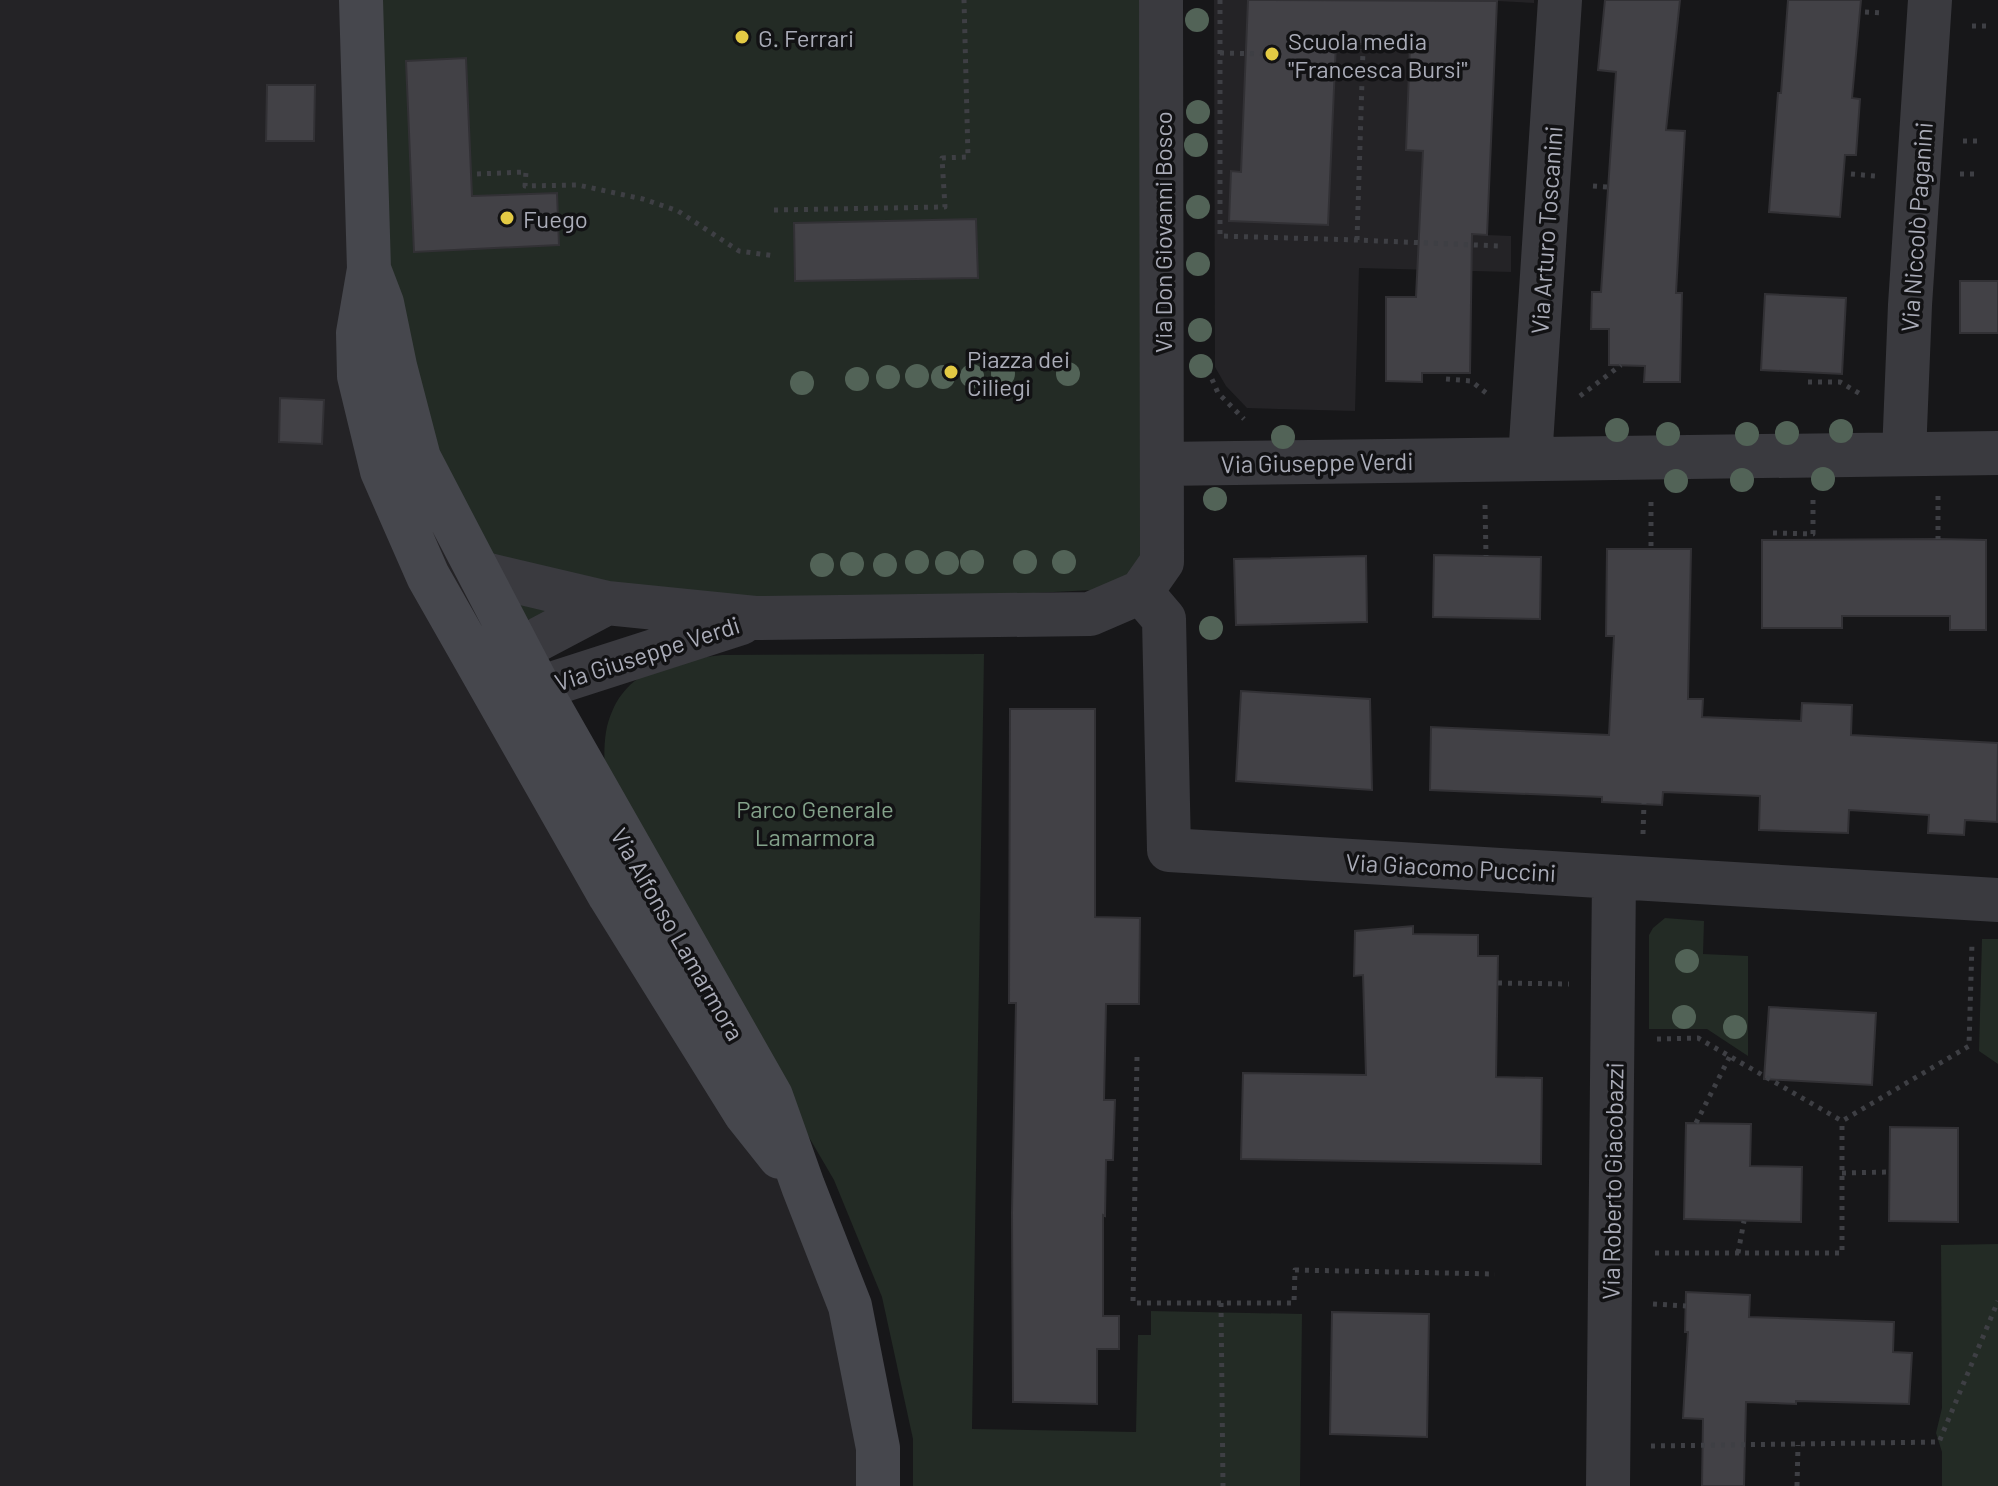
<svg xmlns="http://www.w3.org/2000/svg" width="1998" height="1486" viewBox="0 0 1998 1486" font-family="Barlow,sans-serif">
	<rect width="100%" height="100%" fill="#171719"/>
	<path fill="#242326" d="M 0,0 L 360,0 L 378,412 L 520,703 L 830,1251 L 867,1486 L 0,1486 Z
		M 1214,0 L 1534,0 L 1534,3 L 1497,1 L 1487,235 L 1511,236 L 1511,272 L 1359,268 L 1355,411 L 1247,408 L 1226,386 L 1215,367 Z"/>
	<path fill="#232b25" d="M 380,0 L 1141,0 L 1150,587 L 480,622 L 378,412 Z
		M 984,654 L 972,1429 L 1136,1432 L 1138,1335 L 1151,1335 L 1151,1311 L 1302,1314 L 1300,1486 L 913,1486 L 913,1439 L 882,1297 L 834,1180 L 605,789 C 605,770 603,750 606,732 C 619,669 667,662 722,655 Z
		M 1665,918 L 1704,921 L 1703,954 L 1748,956 L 1748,1056 L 1707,1029 L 1649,1029 L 1649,935 L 1653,928 Z
		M 1982,939 L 1998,939 L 1998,1064 L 1979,1051 Z
		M 1998,1244 L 1998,1486 L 1942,1486 L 1942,1452 L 1936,1433 L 1942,1408 L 1941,1245 Z"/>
	<path fill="#424146" stroke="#323135" stroke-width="2" d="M 1248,0 L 1497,1 L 1487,235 L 1472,234 L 1470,373 L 1422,373 L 1422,382 L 1386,381 L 1386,297 L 1416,297 L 1423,151 L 1406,150 L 1410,46 L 1336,43 L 1328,225 L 1229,221 L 1231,171 L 1241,172 Z
		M 1605,0 L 1680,0 L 1666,130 L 1685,131 L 1676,293 L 1682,293 L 1680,382 L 1644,382 L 1645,366 L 1609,365 L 1609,329 L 1591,329 L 1592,292 L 1601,292 L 1616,72 L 1598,70 Z
		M 1788,0 L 1861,0 L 1852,98 L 1860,99 L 1856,155 L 1845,155 L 1840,217 L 1769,212 L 1778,93 L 1781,93 Z
		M 466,58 L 472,196 L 557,193 L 559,245 L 414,252 L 406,61 Z
		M 267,85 L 315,85 L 314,141 L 266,141 Z
		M 976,219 L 978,278 L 795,281 L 794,223 Z
		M 1960,281 L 1998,281 L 1998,333 L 1960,333 Z
		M 1765,294 L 1846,298 L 1842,374 L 1761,370 Z
		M 280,398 L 324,400 L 322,444 L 279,442 Z
		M 1938,539 L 1986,540 L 1986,630 L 1950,630 L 1950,616 L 1842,616 L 1842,628 L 1762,628 L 1762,540 Z
		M 1607,549 L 1691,549 L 1688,699 L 1703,699 L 1702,717 L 1801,721 L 1802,703 L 1852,705 L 1851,735 L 1998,743 L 1997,822 L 1965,820 L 1964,835 L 1928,833 L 1929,815 L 1849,810 L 1848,833 L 1759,830 L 1760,796 L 1663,792 L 1662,805 L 1602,802 L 1602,797 L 1430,790 L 1431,727 L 1609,735 L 1614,636 L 1606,636 Z
		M 1434,555 L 1541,557 L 1540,619 L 1433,617 Z
		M 1366,556 L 1367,622 L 1236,625 L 1234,559 Z
		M 1241,691 L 1370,699 L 1372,790 L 1236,781 Z
		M 1010,709 L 1095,709 L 1095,917 L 1140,918 L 1139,1004 L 1106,1004 L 1104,1100 L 1115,1100 L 1113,1160 L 1106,1160 L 1105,1216 L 1103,1215 L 1103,1316 L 1119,1316 L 1119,1349 L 1097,1349 L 1097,1404 L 1013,1402 L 1012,1213 L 1016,1003 L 1009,1003 Z
		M 1413,926 L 1413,934 L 1478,935 L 1478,956 L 1498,956 L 1496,1077 L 1542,1078 L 1541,1164 L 1241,1159 L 1243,1073 L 1366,1075 L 1363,975 L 1354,976 L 1355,931 Z
		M 1769,1007 L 1876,1013 L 1872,1085 L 1764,1079 Z
		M 1686,1123 L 1751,1124 L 1750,1166 L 1802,1167 L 1801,1222 L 1684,1219 Z
		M 1890,1127 L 1958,1128 L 1958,1222 L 1889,1221 Z
		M 1686,1292 L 1750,1295 L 1749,1317 L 1894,1322 L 1893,1352 L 1912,1353 L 1909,1404 L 1796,1401 L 1796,1404 L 1746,1402 L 1744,1486 L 1702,1486 L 1703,1419 L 1683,1418 L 1688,1332 L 1685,1332 Z
		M 1332,1312 L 1429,1314 L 1427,1437 L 1330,1434 Z"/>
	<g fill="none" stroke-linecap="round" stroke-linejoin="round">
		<path stroke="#3e3f44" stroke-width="5" stroke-dasharray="4 6" stroke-linecap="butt" d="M 1220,0 L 1220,236 L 1357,240 L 1499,246
			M 1865,12 L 1884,13
			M 1972,26 L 1987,26
			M 1220,53 L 1272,54
			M 1963,141 L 1978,141
			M 477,174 L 526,172 L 525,186 L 578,185 L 643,199 L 678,211 L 739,251 L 775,256
			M 1851,174 L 1875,176
			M 1960,174 L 1975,174
			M 1593,186 L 1608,187
			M 774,210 L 945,207 L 942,158 L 968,157 L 964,0
			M 1357,240 L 1363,49
			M 1208,370 L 1218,393 L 1244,419
			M 1446,379 L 1471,381 L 1490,396
			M 1808,382 L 1840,382 L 1862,395
			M 1580,396 L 1621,365
			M 1938,496 L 1938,539
			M 1651,502 L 1651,549
			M 1485,505 L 1486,556
			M 1773,533 L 1813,534 L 1813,500
			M 1643,834 L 1644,803
			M 1498,983 L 1569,984
			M 1657,1039 L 1698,1038 L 1842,1121 L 1969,1046 L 1972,943
			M 1137,1057 L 1133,1303 L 1294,1303 L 1295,1270 L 1495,1274
			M 1696,1123 L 1730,1056
			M 1842,1173 L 1890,1172
			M 1655,1253 L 1842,1253 L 1842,1121
			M 1738,1253 L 1744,1221
			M 1221,1303 L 1223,1486
			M 1653,1304 L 1686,1306
			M 1651,1446 L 1939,1442 L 1998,1301
			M 1797,1486 L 1798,1445"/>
		<path stroke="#3a3a3f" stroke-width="44" d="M 1904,454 L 1910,305 L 1930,0
			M 1530,459 L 1560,0
			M 1162,464 L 1998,453
			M 480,573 L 607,603 L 755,618 L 1090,614 L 1141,592 L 1162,562 L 1161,0
			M 1141,592 L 1164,619 L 1169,850 L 1998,900
			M 505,677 L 539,688 L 741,623
			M 505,677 L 518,650 L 607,603
			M 1608,1486 L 1614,877"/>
		<path stroke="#46474d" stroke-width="44" d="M 361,0 L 369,269 L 358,333 L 359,376 L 382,471 L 428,576 L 610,896 L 745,1113 L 780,1157
			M 369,269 L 382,303 L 395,366 L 419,458 L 539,688 L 771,1096 L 803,1186 L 850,1306 L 878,1448 L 878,1486"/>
	</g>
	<g fill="#526357">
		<circle cx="1197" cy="20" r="12"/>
		<circle cx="1198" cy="112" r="12"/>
		<circle cx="1196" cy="145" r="12"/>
		<circle cx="1198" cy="207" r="12"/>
		<circle cx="1198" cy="264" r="12"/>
		<circle cx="1200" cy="330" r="12"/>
		<circle cx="1201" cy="366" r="12"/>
		<circle cx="1003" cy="374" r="12"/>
		<circle cx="1068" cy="374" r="12"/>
		<circle cx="917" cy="376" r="12"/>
		<circle cx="972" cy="376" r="12"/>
		<circle cx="888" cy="377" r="12"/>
		<circle cx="943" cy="377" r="12"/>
		<circle cx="857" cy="379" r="12"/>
		<circle cx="802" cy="383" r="12"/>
		<circle cx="1617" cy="430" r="12"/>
		<circle cx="1841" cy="431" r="12"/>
		<circle cx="1787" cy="433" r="12"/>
		<circle cx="1668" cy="434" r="12"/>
		<circle cx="1747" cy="434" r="12"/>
		<circle cx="1283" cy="437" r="12"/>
		<circle cx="1823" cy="479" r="12"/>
		<circle cx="1742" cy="480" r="12"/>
		<circle cx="1676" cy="481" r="12"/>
		<circle cx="1215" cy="499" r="12"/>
		<circle cx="917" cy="562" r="12"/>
		<circle cx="972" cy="562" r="12"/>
		<circle cx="1025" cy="562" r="12"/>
		<circle cx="1064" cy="562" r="12"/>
		<circle cx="947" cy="563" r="12"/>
		<circle cx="852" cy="564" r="12"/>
		<circle cx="822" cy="565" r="12"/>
		<circle cx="885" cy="565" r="12"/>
		<circle cx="1211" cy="628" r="12"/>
		<circle cx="1687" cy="961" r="12"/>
		<circle cx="1684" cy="1017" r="12"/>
		<circle cx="1735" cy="1027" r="12"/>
	</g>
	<g fill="#e3ca44" stroke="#121214" stroke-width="3">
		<circle cx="742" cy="37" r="8"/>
		<circle cx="1272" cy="54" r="8"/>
		<circle cx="507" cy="218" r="8"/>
		<circle cx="951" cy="372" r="8"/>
	</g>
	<g text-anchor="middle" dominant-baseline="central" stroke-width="7" stroke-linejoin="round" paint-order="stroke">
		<g font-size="24" fill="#aaacb8" stroke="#121214" text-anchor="start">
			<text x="758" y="37">G. Ferrari</text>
			<text x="1288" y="40">Scuola media<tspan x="1288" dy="28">"Francesca Bursi"</tspan></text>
			<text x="523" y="218">Fuego</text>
			<text x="967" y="358">Piazza dei<tspan x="967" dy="28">Ciliegi</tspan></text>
		</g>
		<g font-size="24" fill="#aaacb8" stroke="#121214">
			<text transform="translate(1916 227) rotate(-86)">Via Niccolò Paganini</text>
			<text transform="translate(1546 230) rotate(-86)">Via Arturo Toscanini</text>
			<text transform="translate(1162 232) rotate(-90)">Via Don Giovanni Bosco</text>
			<text transform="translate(1317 462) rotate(-1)">Via Giuseppe Verdi</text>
			<text transform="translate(647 653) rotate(-18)">Via Giuseppe Verdi</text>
			<text transform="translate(1451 867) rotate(3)">Via Giacomo Puccini</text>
			<text transform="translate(678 934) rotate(60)">Via Alfonso Lamarmora</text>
			<text transform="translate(1612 1181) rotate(-89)">Via Roberto Giacobazzi</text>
		</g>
		<g font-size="24" fill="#83a18a" stroke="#121214">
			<text x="815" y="808">Parco Generale<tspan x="815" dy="28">Lamarmora</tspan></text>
		</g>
	</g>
</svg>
